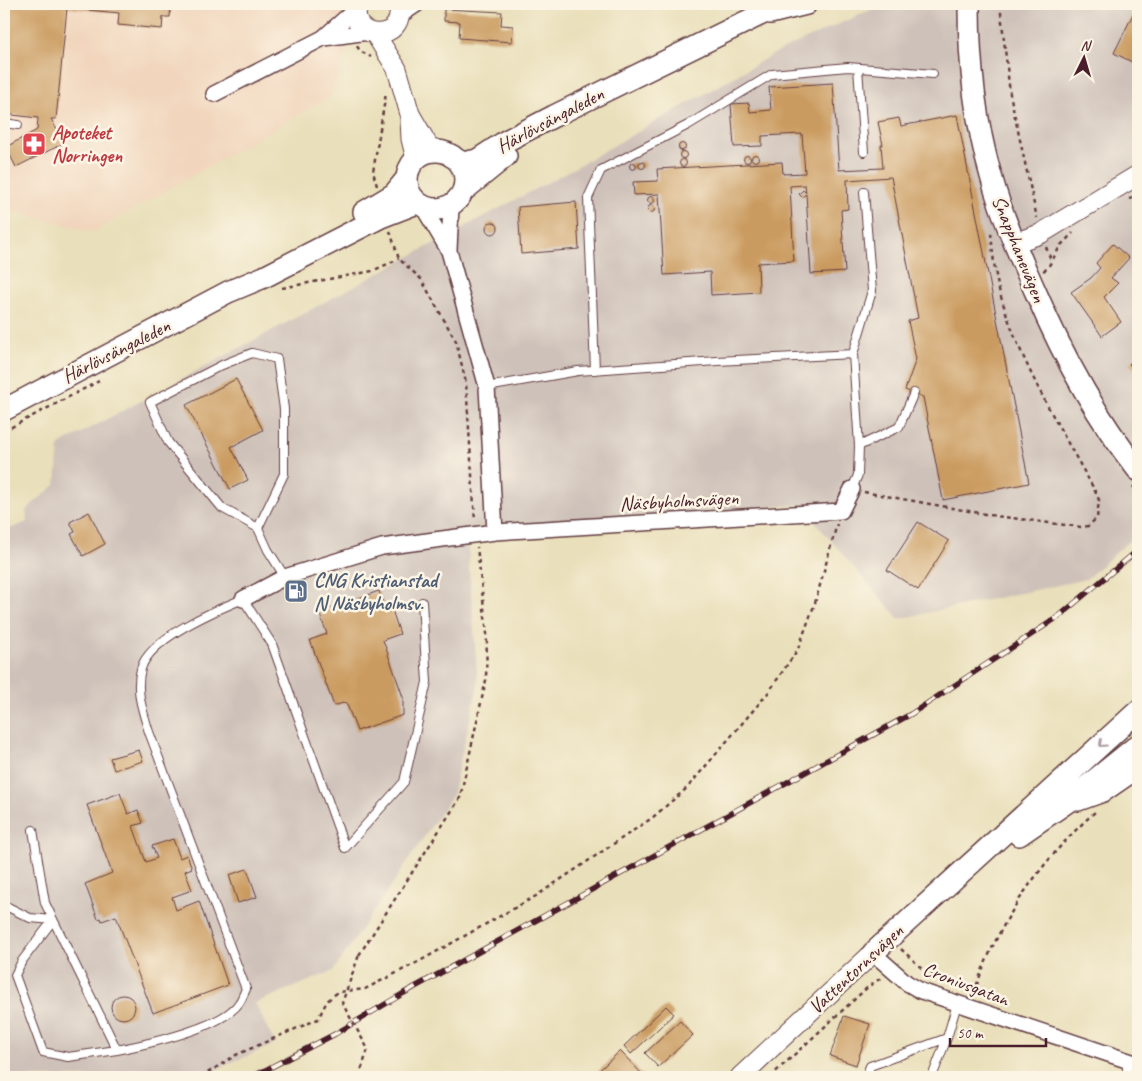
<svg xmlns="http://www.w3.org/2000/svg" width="1142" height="1081" viewBox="0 0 1142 1081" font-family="Caveat,sans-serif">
	<rect width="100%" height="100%" fill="#fcf5e5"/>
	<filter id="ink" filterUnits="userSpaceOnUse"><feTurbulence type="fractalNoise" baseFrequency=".02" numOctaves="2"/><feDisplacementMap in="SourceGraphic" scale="10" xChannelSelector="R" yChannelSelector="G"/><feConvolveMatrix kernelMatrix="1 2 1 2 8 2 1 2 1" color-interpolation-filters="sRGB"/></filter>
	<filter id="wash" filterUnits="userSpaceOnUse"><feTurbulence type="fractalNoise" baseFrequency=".0096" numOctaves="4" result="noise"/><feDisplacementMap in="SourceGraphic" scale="20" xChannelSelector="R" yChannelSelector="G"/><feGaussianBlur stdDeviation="1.12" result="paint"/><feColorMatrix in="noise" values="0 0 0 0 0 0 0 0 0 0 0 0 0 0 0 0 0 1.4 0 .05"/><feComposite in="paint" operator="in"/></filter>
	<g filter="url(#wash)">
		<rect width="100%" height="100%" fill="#e9dfba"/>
		<path fill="#f1d5bc" d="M 4,4 L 365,4 L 330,97 L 94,232 L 4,209 Z"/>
		<path fill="#cec1b9" d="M 884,4 L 1138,4 L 1138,533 L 1086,579 L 899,619 L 800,505 L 468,528 L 469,566 L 478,685 L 452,796 L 333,971 L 255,1003 L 275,1044 L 198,1077 L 4,1077 L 4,531 L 27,522 L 26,510 L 56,484 L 59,445 L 578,166 L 781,50 Z"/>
		<g id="blocks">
			<path fill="#ca9b60" d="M 4,4 L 38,5 L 171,4 L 170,17 L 163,17 L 162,29 L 118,25 L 119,13 L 67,8 L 56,119 L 51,119 L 64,143 L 16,167 L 6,147 L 37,130 L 38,118 L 4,114 Z
				M 1138,4 L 1138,65 L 1114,53 Z
				M 444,9 L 502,12 L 501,25 L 513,26 L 512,42 L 459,38 L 460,22 L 444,21 Z
				M 833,83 L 839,170 L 883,168 L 881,145 L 883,145 L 878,122 L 899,118 L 901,126 L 957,115 L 1029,483 L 943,500 L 923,397 L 905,390 L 916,359 L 908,321 L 918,318 L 891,177 L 847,180 L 848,209 L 841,210 L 845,272 L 811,274 L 806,194 L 802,197 L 799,194 L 803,190 L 806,193 L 805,185 L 790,186 L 794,261 L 758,263 L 759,292 L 711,295 L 710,272 L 664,275 L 659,194 L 634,195 L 633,182 L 658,181 L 657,169 L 782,162 L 783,174 L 805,173 L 802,134 L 762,136 L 762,146 L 734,147 L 731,104 L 749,103 L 750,112 L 771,110 L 769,87 Z
				M678.5 147a3.5 3.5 0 1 1 7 0a3.5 3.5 0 1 1-7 0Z
				M679.5 155a3.5 3.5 0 1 1 7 0a3.5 3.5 0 1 1-7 0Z
				M751.5 158a3.5 3.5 0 1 1 7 0a3.5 3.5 0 1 1-7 0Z
				M743.5 159a3.5 3.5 0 1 1 7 0a3.5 3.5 0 1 1-7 0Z
				M679.5 163a3.5 3.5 0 1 1 7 0a3.5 3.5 0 1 1-7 0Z
				M638.5 165a3.5 3.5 0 1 1 7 0a3.5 3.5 0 1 1-7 0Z
				M629.5 166a3.5 3.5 0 1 1 7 0a3.5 3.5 0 1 1-7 0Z
				M647.5 200a3.5 3.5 0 1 1 7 0a3.5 3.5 0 1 1-7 0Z
				M 576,202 L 579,249 L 521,254 L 518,207 Z
				M647.5 209a3.5 3.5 0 1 1 7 0a3.5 3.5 0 1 1-7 0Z
				M486 228a6 6 0 1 1 12 0a6 6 0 1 1-12 0Z
				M 1113,244 L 1129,258 L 1111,278 L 1118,283 L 1104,297 L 1121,322 L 1102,336 L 1071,292 L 1091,278 L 1100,268 L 1096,263 Z
				M 1138,355 L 1138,372 L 1129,364 Z
				M 236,379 L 263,430 L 231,447 L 248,480 L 230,489 L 186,405 Z
				M 89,512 L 105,544 L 83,556 L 71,534 L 75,532 L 70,522 Z
				M 918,522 L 949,541 L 918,590 L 887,570 Z
				M 379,591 L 386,612 L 392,610 L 400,634 L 383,640 L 403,697 L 403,715 L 357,731 L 346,702 L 334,706 L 310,640 L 327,634 L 319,612 Z
				M 139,750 L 143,761 L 114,770 L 110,758 Z
				M 120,793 L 128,814 L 138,810 L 143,823 L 133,826 L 146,862 L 157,858 L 152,846 L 173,839 L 180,858 L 187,855 L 192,868 L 185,871 L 192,890 L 172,897 L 176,910 L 199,901 L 228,985 L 153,1013 L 116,916 L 102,921 L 101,918 L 98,919 L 85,884 L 112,873 L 87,805 Z
				M 247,869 L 257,897 L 238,903 L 229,875 Z
				M111 1007a12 12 0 1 1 24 0a12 12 0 1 1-24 0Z
				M 666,1006 L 674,1014 L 631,1054 L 624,1046 Z
				M 844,1016 L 870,1024 L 856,1065 L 830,1056 Z
				M 680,1021 L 693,1035 L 658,1067 L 645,1053 Z
				M 620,1051 L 645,1077 L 592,1077 Z"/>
		</g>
	</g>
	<g filter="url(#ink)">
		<use href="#blocks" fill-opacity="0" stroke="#623c40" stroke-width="1"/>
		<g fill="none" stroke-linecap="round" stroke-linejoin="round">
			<g stroke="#623c40" stroke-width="10">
				<path id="service" d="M 858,68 L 864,152
					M 4,123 L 18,125
					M 853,354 L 872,291 L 864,192
					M 595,370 L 588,198 L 601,170 L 688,125 L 772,74 L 848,67 L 933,74
					M 487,387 L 578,371 L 717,361 L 853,354 L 859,446 L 858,475 L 852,489
					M 859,446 L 899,427 L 914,393
					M 258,528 L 284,474 L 284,409 L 277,359 L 252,353 L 222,365 L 150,402 L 168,442 L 222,508 L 258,528 L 268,550 L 285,577
					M 33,830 L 45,903 L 117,1050 C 147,1044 222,1028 239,1003 C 242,999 244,993 246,989 L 149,732 C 143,712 135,691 141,669 C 149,638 216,610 243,599 L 272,644 L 345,848 L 404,782 L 427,682 L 422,602
					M 4,905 L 30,918 L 53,920 L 22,961 L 15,975 L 43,1052 L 68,1057 L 117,1050
					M 1127,1060 L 1127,1077
					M 866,1077 L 870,1066 L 947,1038 L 957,1004
					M 932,1077 L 947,1038"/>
			</g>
			<g stroke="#623c40" stroke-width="18">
				<path id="minor" d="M 399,16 L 417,4
					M 324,38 L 368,32
					M 214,94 L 323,38 L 356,9
					M 449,250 L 451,206
					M 495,532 L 841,511 L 852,489
					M 243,599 L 285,577 L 382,547 L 495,532 L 487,387 L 449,251 L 423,207
					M 873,953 L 907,983 L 921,991 L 1138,1064"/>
			</g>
			<g stroke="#623c40" stroke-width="21">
				<path id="tertiary" d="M 358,4 C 345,42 409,44 398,4
					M 375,34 L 397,69 L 410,114 L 429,147 L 445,152
					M 410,120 L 411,139 L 416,159
					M 1014,243 L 1040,234 L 1138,175
					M 740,1077 L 873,953"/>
			</g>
			<g stroke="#623c40" stroke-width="24">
				<path id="secondary" d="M 969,4 C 969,61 975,121 991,176 C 1002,216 1019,255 1036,293 C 1063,356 1095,416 1138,470
					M 770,13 L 806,4
					M407 180a29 29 0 1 1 58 0a29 29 0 1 1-58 0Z
					M 451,156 L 463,163 L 477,160 L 506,141 L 554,116 L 782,4
					M 463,191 L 506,156
					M 364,212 L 394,194 L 407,178
					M 4,410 L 228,292 L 264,277 L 381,217 L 417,203
					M 1078,800 L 1103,791 L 1138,767
					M 1019,835 L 1070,800 L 1138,745
					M 873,953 L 1138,711"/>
			</g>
			<path stroke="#623c40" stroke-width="2.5" stroke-dasharray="4 4" stroke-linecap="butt" d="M 1000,4 L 1010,94 L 1037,218
				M 357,46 L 360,51 L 371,57
				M 377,186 L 373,172 L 386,93
				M 1129,199 L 1138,197
				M 390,231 L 399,259 L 421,279 L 456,341 L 466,383 L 475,521
				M 1046,247 L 1051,260
				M 1043,271 L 1047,269 L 1061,245 L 1073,233
				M 282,288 L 372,271 L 399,259
				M 4,431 L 99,381
				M 1133,486 L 1138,493
				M 864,492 L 996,516 L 1081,527 L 1088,526 L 1097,518 L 1099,500 L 1094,489 C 1061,430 1023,368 1003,303 C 995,280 993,256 991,232
				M 901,949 L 927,973 L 975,991
				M 359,955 L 460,798 L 486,680 L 487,634 L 477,547
				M 974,993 C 997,923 1041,860 1095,812
				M 201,1077 L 236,1055 L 318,1019 L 327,1001 L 338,992 L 365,989 L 418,962 L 536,896 L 652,818 L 687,788 L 768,693 L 798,649 L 815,603 L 837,524
				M 770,1077 L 869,986 L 881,978"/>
			<use href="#service" stroke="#fff" stroke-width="8"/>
			<use href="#minor" stroke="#fff" stroke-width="15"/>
			<use href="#tertiary" stroke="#fff" stroke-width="19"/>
			<use href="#secondary" stroke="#fff" stroke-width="21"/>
			<g stroke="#4a1f2b" stroke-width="5.5">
				<path id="rail" d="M 252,1077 L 335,1034 L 404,993 L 911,714 L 1058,617 L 1138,550"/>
			</g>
			<use href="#rail" stroke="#fcf5e5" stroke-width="4" stroke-dasharray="11" stroke-linecap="butt"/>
			<path stroke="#623c40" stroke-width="2.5" stroke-dasharray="4 4" stroke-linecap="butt" d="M 359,1077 L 368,1049 L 342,1003 L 359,955"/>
		</g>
		<defs><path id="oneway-chevron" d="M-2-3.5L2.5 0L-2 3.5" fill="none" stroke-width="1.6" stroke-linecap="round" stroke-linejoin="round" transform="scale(1.25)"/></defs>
		<use stroke="#ae9aa0" href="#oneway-chevron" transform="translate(1102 744) rotate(138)"/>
	</g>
	<defs>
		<g id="pharmacy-square" transform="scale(1.25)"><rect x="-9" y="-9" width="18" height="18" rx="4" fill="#e0444e" stroke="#fcf5e5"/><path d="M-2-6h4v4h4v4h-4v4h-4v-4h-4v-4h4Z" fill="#fff"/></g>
		<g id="fuel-square" transform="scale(1.25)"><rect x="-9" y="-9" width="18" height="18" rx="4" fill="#5c6f8a" stroke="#fcf5e5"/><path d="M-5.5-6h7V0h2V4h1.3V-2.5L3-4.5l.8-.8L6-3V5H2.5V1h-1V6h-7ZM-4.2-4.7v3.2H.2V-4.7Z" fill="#fff"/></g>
	</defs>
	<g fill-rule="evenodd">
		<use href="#pharmacy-square" x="34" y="144"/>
		<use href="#fuel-square" x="296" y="591"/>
	</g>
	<g text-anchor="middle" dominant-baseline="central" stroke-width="5" stroke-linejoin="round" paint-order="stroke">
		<g font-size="20" fill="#4a1f2b" stroke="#fcf5e5">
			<text transform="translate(550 120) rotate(-28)">Härlövsängaleden</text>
			<text transform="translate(1019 249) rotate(68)">Snapphanevägen</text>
			<text transform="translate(116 351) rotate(-27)">Härlövsängaleden</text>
			<text transform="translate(679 501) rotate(-3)">Näsbyholmsvägen</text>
			<text transform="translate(856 969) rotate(-43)">Vattentornsvägen</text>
			<text transform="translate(966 984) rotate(21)">Croniusgatan</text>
		</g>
		<g font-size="20" font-weight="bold" fill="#be3a42" stroke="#fcf5e5" text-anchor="start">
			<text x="52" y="132">Apoteket<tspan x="52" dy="23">Norringen</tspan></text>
		</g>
		<g font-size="20" font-weight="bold" fill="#4e5e75" stroke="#fcf5e5" text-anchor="start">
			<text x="314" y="580">CNG Kristianstad<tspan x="314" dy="23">N Näsbyholmsv.</tspan></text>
		</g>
	</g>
	<rect width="1142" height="1081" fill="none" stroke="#fcf5e5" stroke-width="20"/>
	<g transform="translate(1084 58) rotate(5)" stroke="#fcf5e5" stroke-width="4" paint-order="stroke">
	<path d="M0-4L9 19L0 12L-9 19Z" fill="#4a1f2b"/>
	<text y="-8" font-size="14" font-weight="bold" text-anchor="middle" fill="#4a1f2b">N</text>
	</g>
	<path d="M950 1038v8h96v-8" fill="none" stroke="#4a1f2b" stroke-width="2.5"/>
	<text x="957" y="1038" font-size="15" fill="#4a1f2b" stroke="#fcf5e5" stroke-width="4" paint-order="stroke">50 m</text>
</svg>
